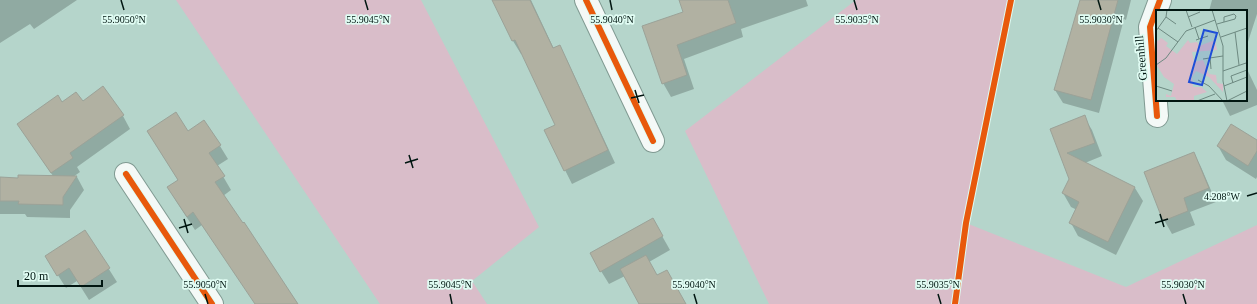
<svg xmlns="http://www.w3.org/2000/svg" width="1257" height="304" viewBox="0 0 1257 304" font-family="Georgia,serif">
	<rect width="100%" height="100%" fill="#b5d5cb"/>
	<path fill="#d9bdc9" d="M 176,0 L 421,0 L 539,227 L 472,281 L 487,304 L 380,304 Z
		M 856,0 L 1011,0 L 966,223 L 1126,287 L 1257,225 L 1257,304 L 769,304 L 685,131 Z"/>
	<path fill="#0003" d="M 0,0 L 77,0 L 34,29 L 30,24 L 0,43 Z
		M 493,0 L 531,0 L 554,49 L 559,46 L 567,60 L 615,163 L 572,184 L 565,170 L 556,125 L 522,53 L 521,54 L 513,41 Z
		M 691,0 L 806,0 L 808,6 L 741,29 L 743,37 L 684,59 L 694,89 L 671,97 L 663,83 L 685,13 Z
		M 1081,0 L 1131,0 L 1126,20 L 1124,19 L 1099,113 L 1063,103 L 1055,90 Z
		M 1212,0 L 1257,0 L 1257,14 L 1246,48 L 1246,11 L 1209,11 Z
		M 1246,67 L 1257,90 L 1257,105 L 1230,116 L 1222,100 L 1246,100 Z
		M 82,102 L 123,116 L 130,129 L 77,167 L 80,172 L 73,177 L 77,177 L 84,190 L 70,210 L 70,218 L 27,217 L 25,214 L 0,214 L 0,178 L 19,179 L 53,176 L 18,124 L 62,103 Z
		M 1084,117 L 1092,130 L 1102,156 L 1085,163 L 1135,188 L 1143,201 L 1116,255 L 1078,236 L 1071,223 L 1077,210 L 1071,207 L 1063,193 L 1070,179 L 1051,129 Z
		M 148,132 L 187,133 L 220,146 L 228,159 L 217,166 L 231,190 L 223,196 L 298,304 L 256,304 L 202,225 L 195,230 L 176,201 L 168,187 L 178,180 Z
		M 1257,141 L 1257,177 L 1256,179 L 1226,160 L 1218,146 Z
		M 1194,154 L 1201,167 L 1216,202 L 1190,212 L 1195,225 L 1172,234 L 1164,220 Z
		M 653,220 L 670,250 L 649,262 L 657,277 L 685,304 L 640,304 L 625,276 L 609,284 L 601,271 Z
		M 85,231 L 117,282 L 89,300 L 77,281 L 66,288 L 54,269 Z"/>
	<path fill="#b1b1a2" stroke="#9ba298" d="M 492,0 L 530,0 L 553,48 L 560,45 L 608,150 L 564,171 L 544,130 L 555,125 L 515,40 L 512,41 Z
		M 679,0 L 728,0 L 736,23 L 677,45 L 687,75 L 662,84 L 642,26 L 683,12 Z
		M 1080,0 L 1118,0 L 1091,100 L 1054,90 Z
		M 103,86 L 124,115 L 70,153 L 73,158 L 51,173 L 17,124 L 58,95 L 62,102 L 76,92 L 83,101 Z
		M 176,112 L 188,131 L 204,120 L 221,145 L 209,153 L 225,176 L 215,182 L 243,223 L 244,222 L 298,304 L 255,304 L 193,212 L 187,217 L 167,187 L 178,180 L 147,131 Z
		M 1085,115 L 1095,143 L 1067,153 L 1135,187 L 1108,242 L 1069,223 L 1079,202 L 1062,193 L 1069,179 L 1050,129 Z
		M 1231,124 L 1257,140 L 1257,151 L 1248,166 L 1217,146 Z
		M 1194,152 L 1209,188 L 1184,198 L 1188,211 L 1163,221 L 1144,172 Z
		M 18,175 L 77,176 L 63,197 L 63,205 L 18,204 L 19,201 L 0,201 L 0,177 L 18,178 Z
		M 653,218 L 663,236 L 600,272 L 590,253 Z
		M 85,230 L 110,268 L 81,287 L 69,268 L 57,276 L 45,256 Z
		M 646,255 L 657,275 L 667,270 L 686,304 L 639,304 L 620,269 Z"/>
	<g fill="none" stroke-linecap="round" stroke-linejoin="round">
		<g stroke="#809a92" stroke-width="24">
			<path id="street" d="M 586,0 L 653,141
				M 1157,116 L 1150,27 L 1160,0
				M 126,174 L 212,304"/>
		</g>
		<use href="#street" stroke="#f4f9f7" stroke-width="22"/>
		<g stroke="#e0fcf3" stroke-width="8">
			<path id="cycleway" d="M 586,0 L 653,141
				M 1157,116 L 1150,27 L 1160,0
				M 126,174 L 212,304
				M 955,304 L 966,223 L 1011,0"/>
		</g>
		<use href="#cycleway" stroke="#e8590c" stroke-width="6"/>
	</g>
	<path fill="none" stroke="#011611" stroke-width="1.5" d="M 121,0 L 124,10M 365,0 L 368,10M 610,0 L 612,10M 854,0 L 857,10M 1098,0 L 1101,10M 635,90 L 639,103M 631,98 L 644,95M 409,155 L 413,168M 405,163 L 418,159M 1247,196 L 1257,193M 1160,214 L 1164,227M 184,219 L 188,233M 1155,223 L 1168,219M 179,228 L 192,224M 205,294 L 208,304M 450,294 L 452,304M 694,294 L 697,304M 938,294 L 941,304M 1183,294 L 1186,304"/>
	<g text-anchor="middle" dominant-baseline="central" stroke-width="3.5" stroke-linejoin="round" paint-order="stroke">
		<g font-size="12" fill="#011611" stroke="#e0fcf3">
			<text transform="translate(1141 58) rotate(-95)">Greenhill</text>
		</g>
	</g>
	<g transform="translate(1156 10)">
		<rect width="91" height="91" fill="#b5d5cb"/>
		<path d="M 5,28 L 12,33 L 10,36 L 21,44 L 32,30 L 34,33 L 41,32 L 43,36 L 59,30 L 61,40 L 36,42 L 38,52 L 47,50 L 53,64 L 60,65 L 61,73 L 67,74 L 67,82 L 53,67 L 40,61 L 36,67 L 37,77 L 45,77 L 51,82 L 38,86 L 38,91 L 21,91 L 19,87 L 10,87 L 10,84 L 15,86 L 18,74 L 8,67 L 0,54 L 0,29 L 2,31 Z" fill="#d9bdc9"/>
		<path fill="none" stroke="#6d8981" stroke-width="1" d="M 30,0 L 36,17M 56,0 L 67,36 L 67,71 L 71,91M 10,7 L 20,14M 32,7 L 44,2M 61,14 L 79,9 L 80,6 L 78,4 L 68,7 L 68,12M 39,17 L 43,29M 2,18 L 22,32M 0,21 L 10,7 L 11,0M 79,22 L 83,55M 65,27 L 91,18M 40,30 L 52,26M 54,47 L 55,59M 47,49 L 67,46M 0,55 L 10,48 L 30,21 L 59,10M 67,61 L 90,53 L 91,55M 42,70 L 53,76 L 67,91M 77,73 L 75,66 L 91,60M 0,76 L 16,81M 68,76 L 91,67M 41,91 L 59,84M 71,91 L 91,81"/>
		<path fill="#1d4ed8" fill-opacity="0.15" stroke="#1d4ed8" stroke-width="2" d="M 48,20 L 61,23 L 46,75 L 33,72 Z"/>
		<rect width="91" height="91" fill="none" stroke="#011611" stroke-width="2"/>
	</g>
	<g font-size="10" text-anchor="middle" fill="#011611" stroke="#e0fcf3" stroke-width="3.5" stroke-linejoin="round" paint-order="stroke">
		<text x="124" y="23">55.9050°N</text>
		<text x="368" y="23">55.9045°N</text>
		<text x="612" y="23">55.9040°N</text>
		<text x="857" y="23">55.9035°N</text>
		<text x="1101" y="23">55.9030°N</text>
		<text x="1222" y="200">4.208°W</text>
		<text x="205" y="288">55.9050°N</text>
		<text x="450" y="288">55.9045°N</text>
		<text x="694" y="288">55.9040°N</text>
		<text x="938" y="288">55.9035°N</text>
		<text x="1183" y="288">55.9030°N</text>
	</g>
	<path d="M18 280v6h84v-6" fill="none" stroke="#011611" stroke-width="2"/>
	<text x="24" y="280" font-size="12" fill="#011611" stroke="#e0fcf3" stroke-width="3" paint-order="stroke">20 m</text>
</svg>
